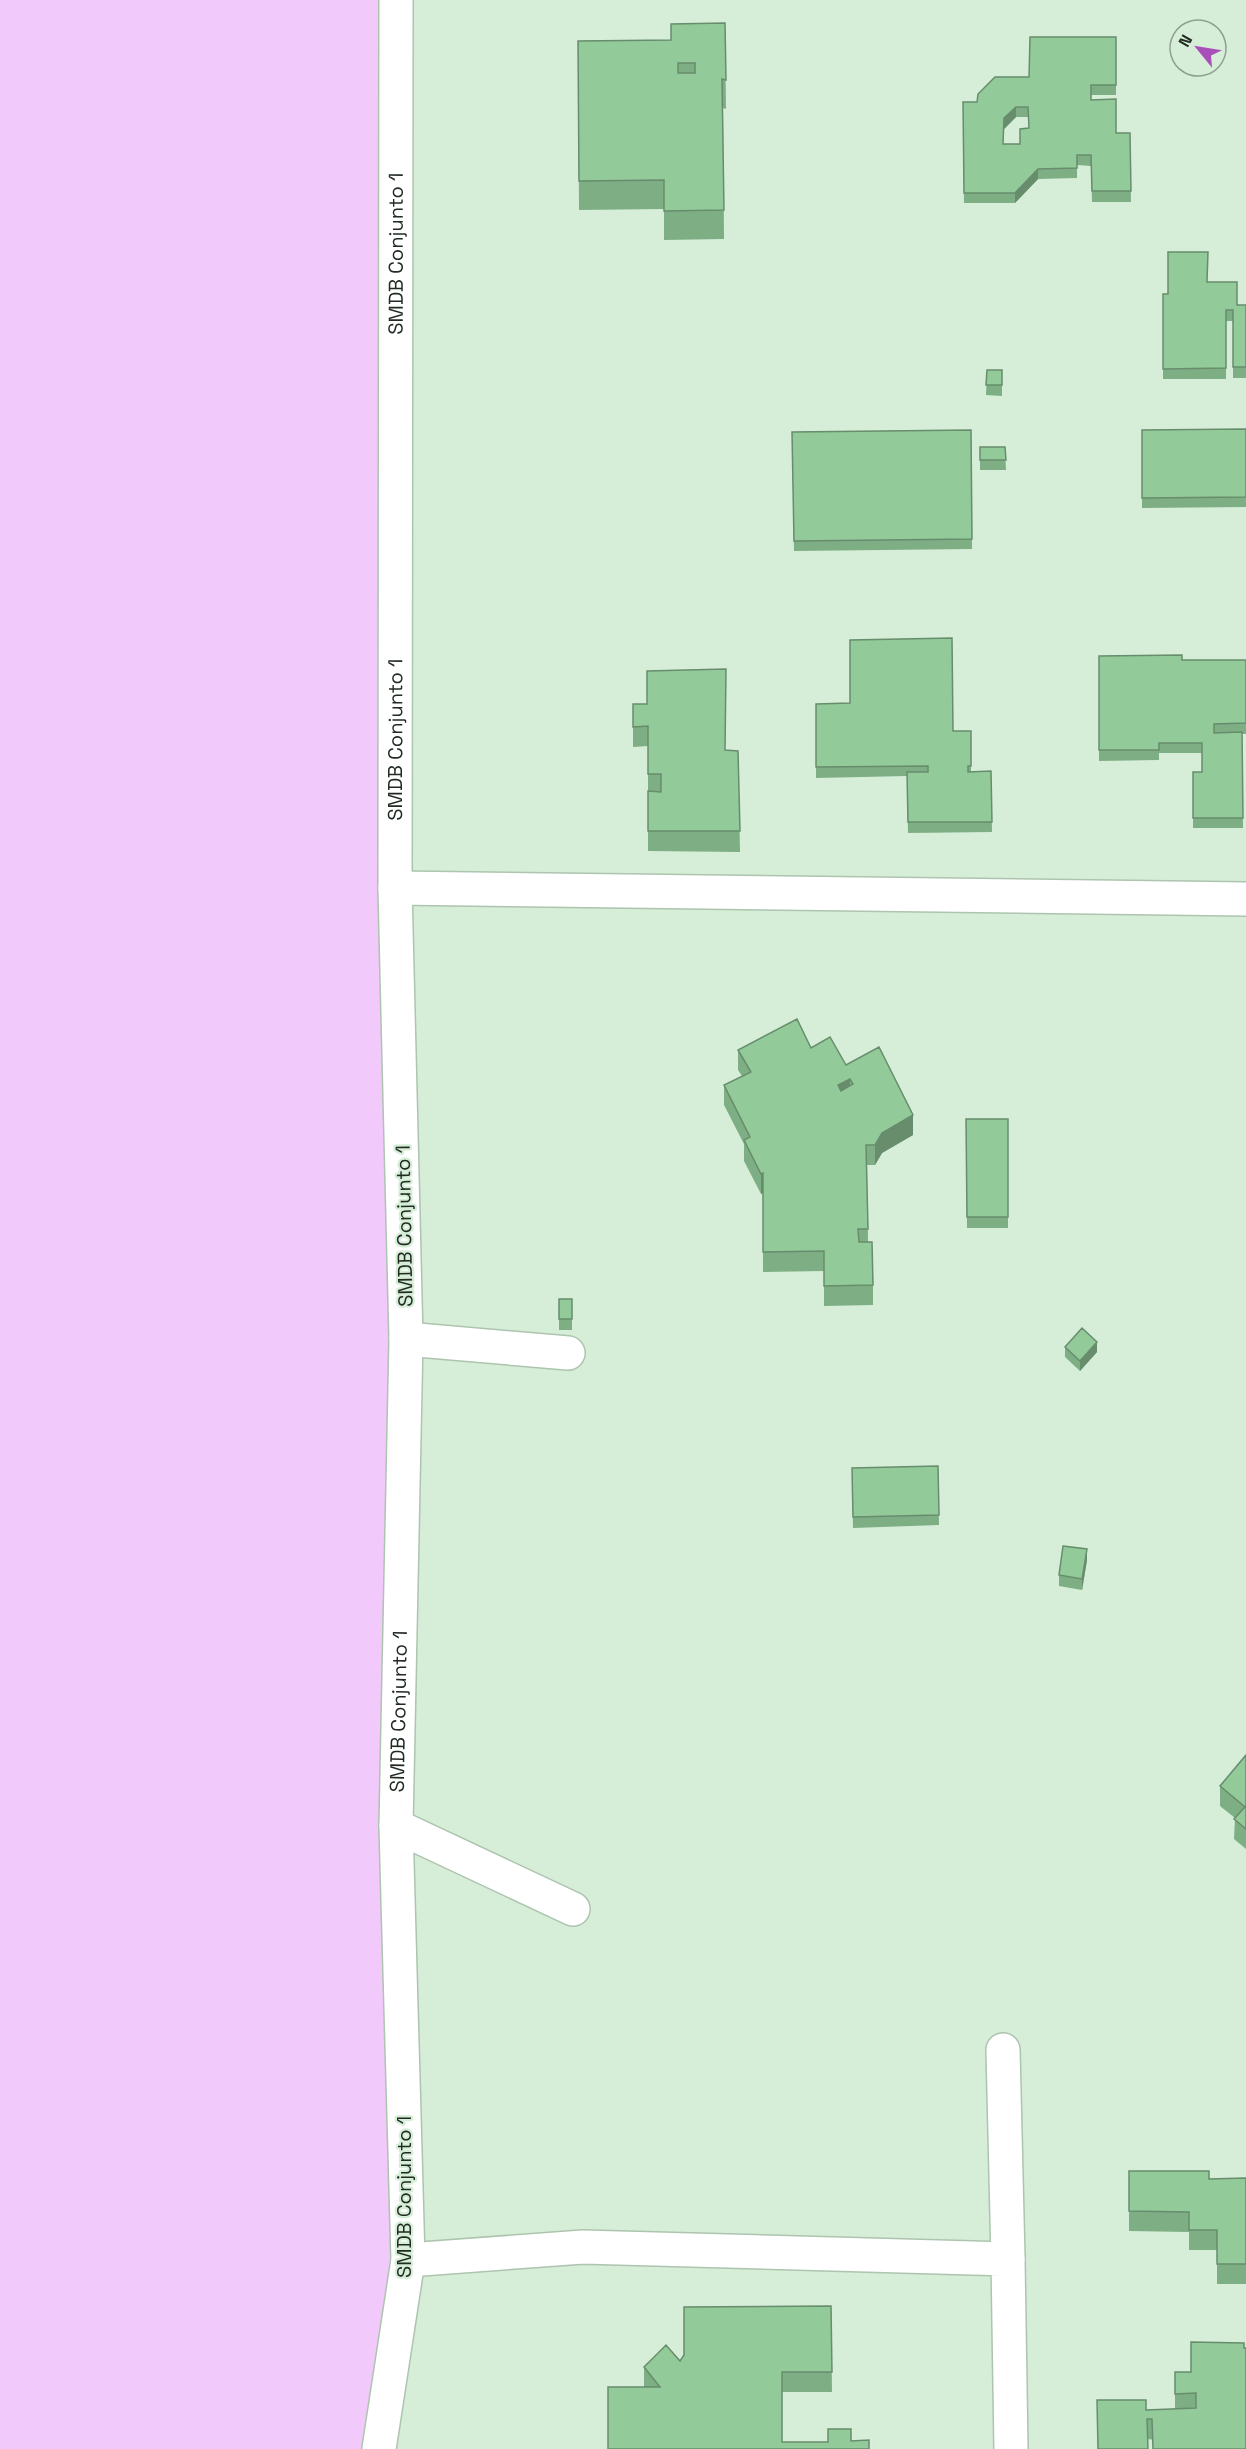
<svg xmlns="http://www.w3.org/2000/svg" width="1246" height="2449" viewBox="0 0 1246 2449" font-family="'Space Grotesk',sans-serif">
	<rect width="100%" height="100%" fill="#d6eed8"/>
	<path fill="#f2c9fb" d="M 0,0 L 394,0 L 408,2260 L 368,2449 L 0,2449 Z"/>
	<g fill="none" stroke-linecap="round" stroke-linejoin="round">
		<g stroke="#adc4af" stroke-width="36">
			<g id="minor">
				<path d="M 395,888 L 1246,899"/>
				<path d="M 406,1339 L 568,1353"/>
				<path d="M 396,1826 L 573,1909"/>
				<path d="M 1003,2050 L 1008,2259"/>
				<path d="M 408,2260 L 583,2247 L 1008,2259 L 1011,2449"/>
				<path id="s1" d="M 379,2449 L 408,2260 L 396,1826 L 406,1339 L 395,888 L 396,0"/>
			</g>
		</g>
		<use href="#minor" stroke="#fff" stroke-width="33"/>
	</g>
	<path fill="#7eae84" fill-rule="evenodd" d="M 725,23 L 726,109 L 723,108 L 724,239 L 664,240 L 664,209 L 579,210 L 578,41 L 671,40 Z
		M 1116,37 L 1116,95 L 1091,95 L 1091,100 L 1116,133 L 1130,133 L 1131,202 L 1092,202 L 1091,166 L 1077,165 L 1077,178 L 1038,179 L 1015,203 L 964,203 L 963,102 L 977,102 ZM 1016,117 L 1028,117 L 1029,128 L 1020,144 L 1003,144 L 1004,129 Z
		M 1163,294 L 1237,305 L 1246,305 L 1246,378 L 1233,378 L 1233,321 L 1226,321 L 1226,379 L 1163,379 Z
		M 987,370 L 1002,370 L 1002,396 L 986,395 Z
		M 1246,429 L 1246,507 L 1142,508 L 1142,430 Z
		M 971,430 L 972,549 L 794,551 L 792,432 Z
		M 980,447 L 1005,447 L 1006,470 L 980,470 Z
		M 1099,656 L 1182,660 L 1246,660 L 1246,734 L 1242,734 L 1243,828 L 1193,828 L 1193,772 L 1202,772 L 1202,753 L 1159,753 L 1159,760 L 1099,761 Z
		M 633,704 L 725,750 L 738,751 L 740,852 L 648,851 L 648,746 L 633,747 Z
		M 816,704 L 953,731 L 971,731 L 971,772 L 991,771 L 992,832 L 908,833 L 907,776 L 816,778 Z
		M 811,1048 L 846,1065 L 913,1135 L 882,1153 L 875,1165 L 867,1165 L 868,1242 L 873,1285 L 873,1305 L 824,1306 L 824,1271 L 763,1272 L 763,1193 L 761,1194 L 744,1161 L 744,1144 L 724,1105 L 724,1085 L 742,1076 L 738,1070 L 738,1050 Z
		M 966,1119 L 1008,1119 L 1008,1228 L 967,1228 Z
		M 559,1299 L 572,1299 L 572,1330 L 559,1330 Z
		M 1065,1347 L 1097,1352 L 1080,1371 L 1065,1357 Z
		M 938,1466 L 939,1525 L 853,1528 L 852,1468 Z
		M 1087,1560 L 1082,1590 L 1059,1586 L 1059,1575 Z
		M 1246,1755 L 1246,1849 L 1234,1839 L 1235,1818 L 1220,1806 L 1220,1786 Z
		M 1129,2171 L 1209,2179 L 1246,2178 L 1246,2284 L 1217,2284 L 1217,2250 L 1189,2250 L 1189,2232 L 1129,2231 Z
		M 831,2306 L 832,2392 L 782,2392 L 782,2442 L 828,2442 L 828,2429 L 851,2429 L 851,2441 L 869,2440 L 869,2449 L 608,2449 L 608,2387 L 644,2387 L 644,2367 L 666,2345 L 680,2361 L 684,2355 L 684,2307 Z
		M 1175,2372 L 1246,2449 L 1147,2439 L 1146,2410 L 1175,2409 Z"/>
	<path fill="#678d6c" d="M 1016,107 L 1016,117 L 1004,129 L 1004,118 Z
		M 1038,169 L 1038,179 L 1015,203 L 1015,193 Z
		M 850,1079 L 850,1099 L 838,1105 L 838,1085 Z
		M 913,1115 L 913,1135 L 882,1153 L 875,1165 L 875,1145 L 882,1133 Z
		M 763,1173 L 763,1193 L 761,1194 L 761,1174 Z
		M 1097,1342 L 1097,1352 L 1080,1371 L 1080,1361 Z
		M 1087,1549 L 1087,1560 L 1082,1590 L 1082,1579 Z"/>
	<path fill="#93ca9a" stroke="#678d6c" stroke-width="1.5" fill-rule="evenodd" d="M 725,23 L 726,80 L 722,79 L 724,210 L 664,211 L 664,180 L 579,181 L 578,41 L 671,40 L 671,24 ZM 678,63 L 695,63 L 695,73 L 678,73 Z
		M 1030,37 L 1116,37 L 1116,85 L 1091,85 L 1091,100 L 1116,99 L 1116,133 L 1130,133 L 1131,191 L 1092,191 L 1091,155 L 1077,155 L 1077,168 L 1038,169 L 1015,193 L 964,193 L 963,102 L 977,102 L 978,94 L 995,77 L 1029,77 ZM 1016,107 L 1028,107 L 1029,128 L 1020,129 L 1020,144 L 1003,144 L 1004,118 Z
		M 1168,252 L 1208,252 L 1207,282 L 1237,282 L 1237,305 L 1246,305 L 1246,367 L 1233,367 L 1233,310 L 1226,310 L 1226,368 L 1163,369 L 1163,294 L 1168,294 Z
		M 987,370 L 1002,370 L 1002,385 L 986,385 Z
		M 1246,429 L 1246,497 L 1142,498 L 1142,430 Z
		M 971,430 L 972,539 L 794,541 L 792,432 Z
		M 980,447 L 1005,447 L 1006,460 L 980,460 Z
		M 952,638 L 953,731 L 971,731 L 971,766 L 968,766 L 968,772 L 991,771 L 992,822 L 908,822 L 907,772 L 928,772 L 928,766 L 816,767 L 816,704 L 850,703 L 850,640 Z
		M 1182,655 L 1182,660 L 1246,660 L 1246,723 L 1214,724 L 1214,733 L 1242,732 L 1243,818 L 1193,818 L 1193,772 L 1202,772 L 1202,743 L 1159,743 L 1159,750 L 1099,750 L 1099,656 Z
		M 726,669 L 725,750 L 738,751 L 740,831 L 648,831 L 648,791 L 661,792 L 661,774 L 648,774 L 648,726 L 633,727 L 633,704 L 647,704 L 647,671 Z
		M 797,1019 L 811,1048 L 830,1037 L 846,1065 L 879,1047 L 913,1115 L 882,1133 L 875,1145 L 866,1145 L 868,1229 L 858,1229 L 859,1242 L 872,1242 L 873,1285 L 824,1286 L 824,1251 L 763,1252 L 763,1173 L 761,1174 L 744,1140 L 750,1137 L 724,1085 L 751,1072 L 738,1050 ZM 850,1079 L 853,1084 L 841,1091 L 838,1085 Z
		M 966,1119 L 1008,1119 L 1008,1217 L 967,1217 Z
		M 559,1299 L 572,1299 L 572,1319 L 559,1319 Z
		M 1082,1328 L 1097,1342 L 1080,1361 L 1065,1347 Z
		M 938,1466 L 939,1515 L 853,1517 L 852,1468 Z
		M 1063,1546 L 1087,1549 L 1082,1579 L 1059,1575 Z
		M 1246,1755 L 1246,1829 L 1234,1819 L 1245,1807 L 1220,1786 Z
		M 1129,2171 L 1209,2171 L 1209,2179 L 1246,2178 L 1246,2264 L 1217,2264 L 1217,2230 L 1189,2230 L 1189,2212 L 1129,2211 Z
		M 831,2306 L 832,2372 L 782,2372 L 782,2442 L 828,2442 L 828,2429 L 851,2429 L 851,2441 L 869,2440 L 869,2449 L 608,2449 L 608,2387 L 660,2387 L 644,2367 L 666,2345 L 680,2361 L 684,2355 L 684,2307 Z
		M 1191,2342 L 1244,2343 L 1244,2348 L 1246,2348 L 1246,2449 L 1153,2449 L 1152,2419 L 1147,2419 L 1148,2449 L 1098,2449 L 1097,2400 L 1146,2400 L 1146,2410 L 1196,2408 L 1196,2393 L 1175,2394 L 1175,2372 L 1191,2372 Z"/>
	<g text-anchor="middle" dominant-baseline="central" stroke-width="4.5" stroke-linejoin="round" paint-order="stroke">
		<g font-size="20" fill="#212b22" stroke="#d6eed8">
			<text stroke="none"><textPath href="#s1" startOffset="2198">SMDB Conjunto 1</textPath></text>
			<text stroke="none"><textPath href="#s1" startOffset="1712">SMDB Conjunto 1</textPath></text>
			<text transform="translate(404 1226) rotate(-91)">SMDB Conjunto 1</text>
			<text stroke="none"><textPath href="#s1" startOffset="740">SMDB Conjunto 1</textPath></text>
			<text transform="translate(404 2197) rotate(-90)">SMDB Conjunto 1</text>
		</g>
	</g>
	<g transform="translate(1198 48) rotate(300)"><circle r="28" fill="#d6eed8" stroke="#8ea08f" stroke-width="1.5"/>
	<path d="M0-4.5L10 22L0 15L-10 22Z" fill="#a84fba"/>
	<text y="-9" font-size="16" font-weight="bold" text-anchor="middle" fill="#212b22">N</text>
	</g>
</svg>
